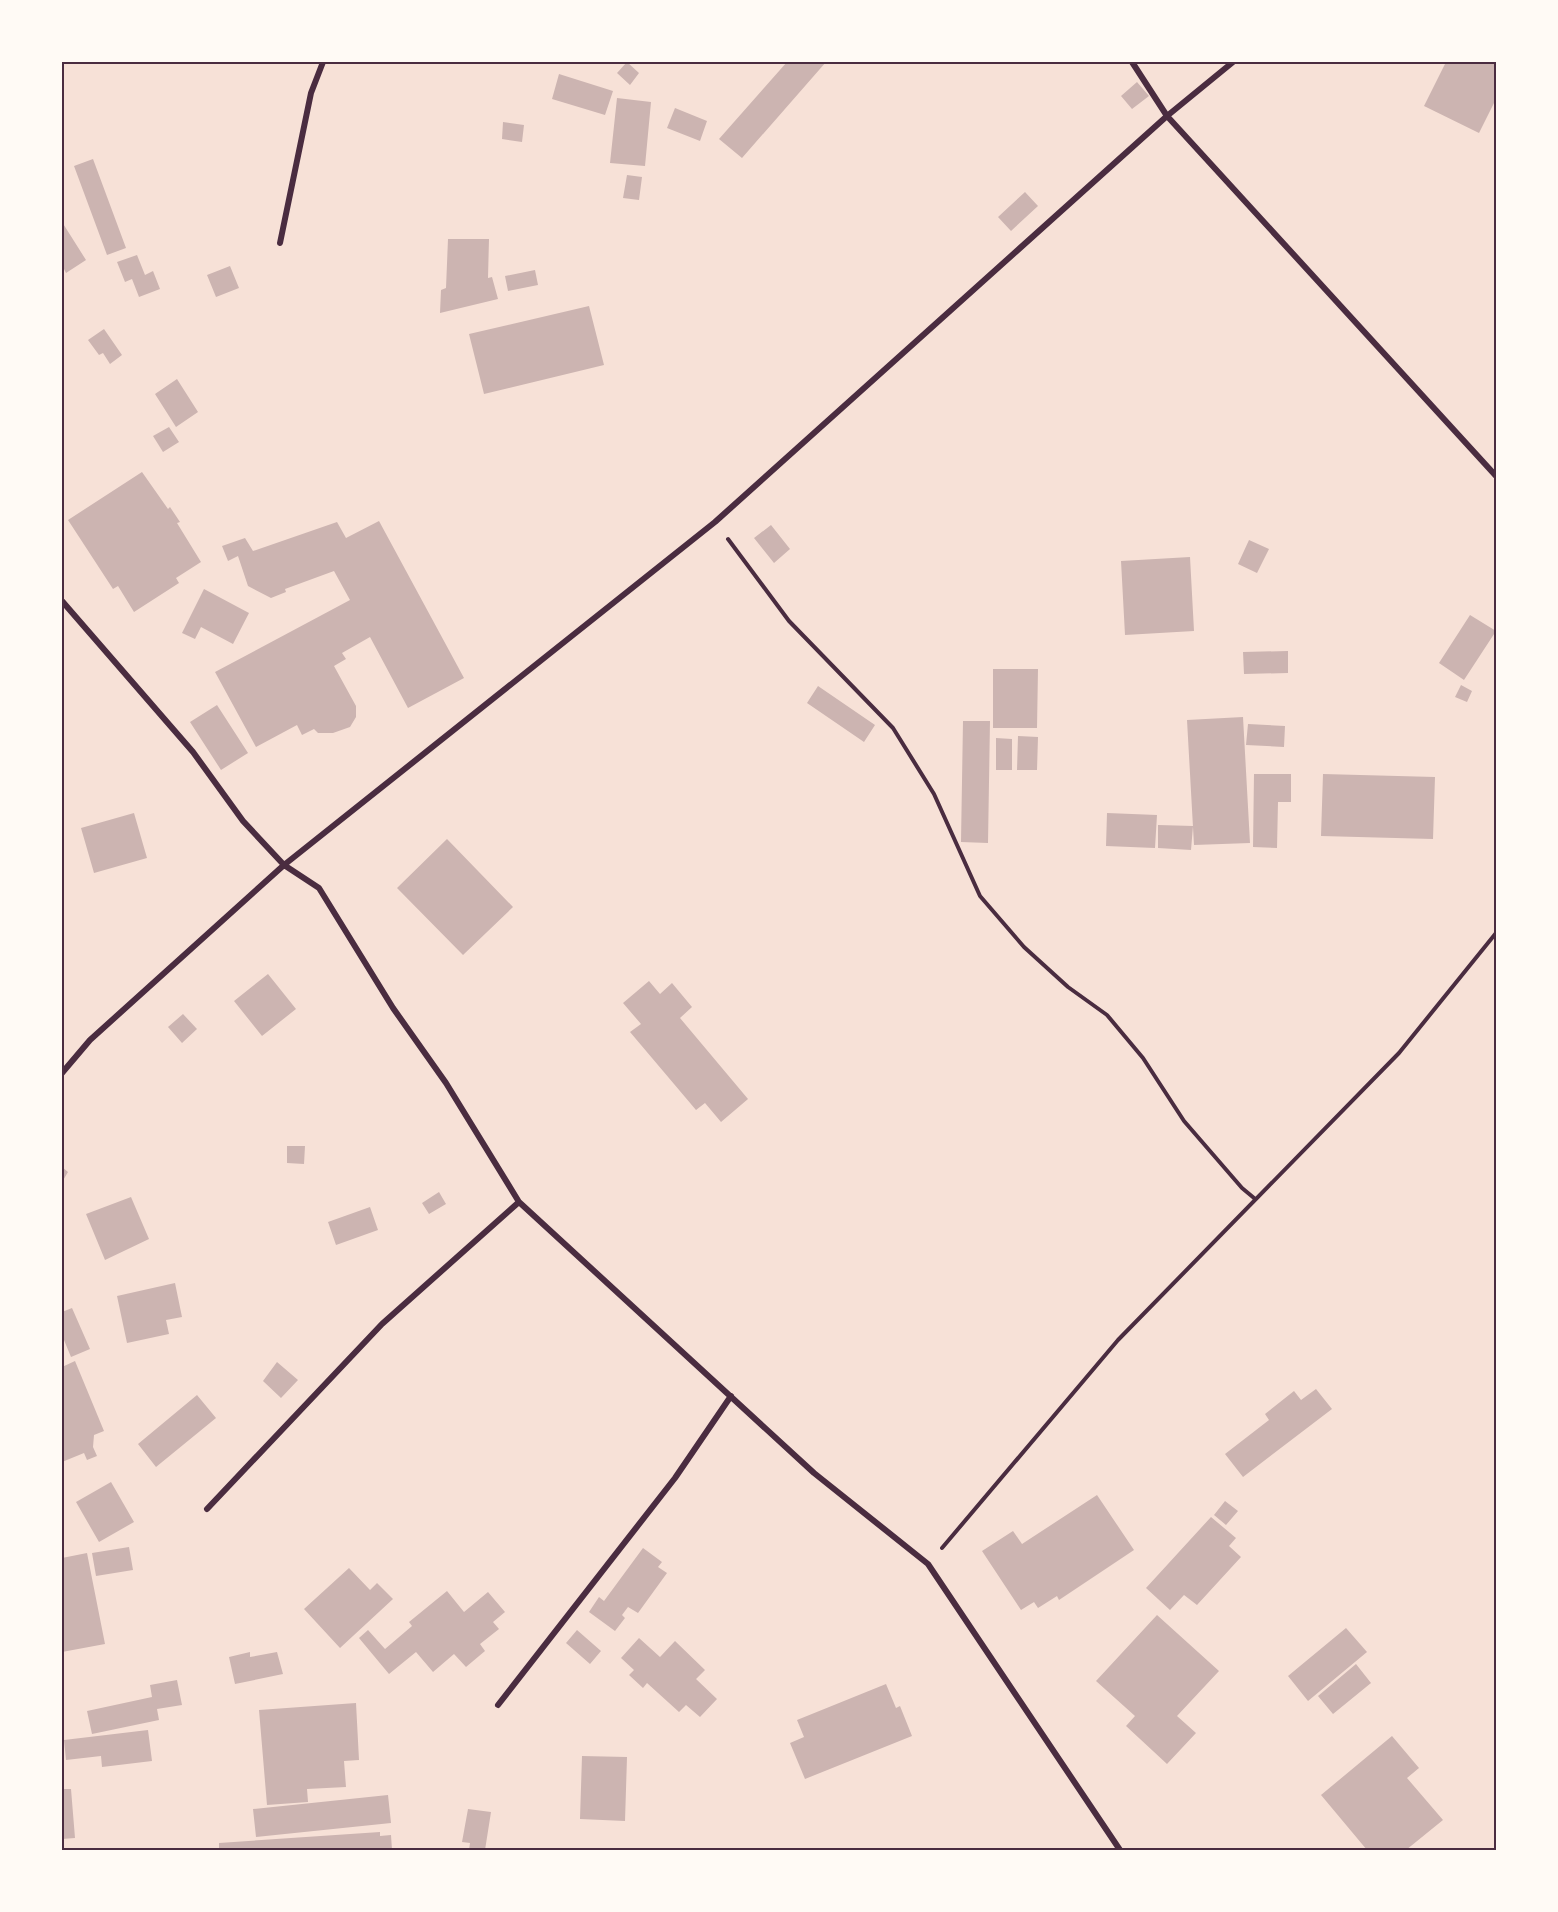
<svg xmlns="http://www.w3.org/2000/svg" width="1558" height="1912" viewBox="0 0 1558 1912" font-family="Ubuntu,sans-serif">
	<rect width="100%" height="100%" fill="#f7e1d7"/>
	<path fill="#ccb4b1" d="M 627,62 L 639,73 L 630,85 L 617,73 Z
		M 787,62 L 826,62 L 742,158 L 719,139 Z
		M 1446,62 L 1496,62 L 1496,99 L 1479,133 L 1424,106 Z
		M 559,74 L 613,91 L 605,115 L 552,99 Z
		M 1137,82 L 1149,96 L 1132,109 L 1121,96 Z
		M 617,98 L 651,102 L 645,166 L 610,163 Z
		M 675,108 L 707,121 L 700,141 L 667,128 Z
		M 503,122 L 524,125 L 522,142 L 502,139 Z
		M 93,159 L 126,248 L 107,255 L 74,166 Z
		M 627,175 L 642,177 L 639,200 L 623,198 Z
		M 1025,192 L 1038,206 L 1011,231 L 998,217 Z
		M 62,222 L 86,260 L 66,273 L 62,265 Z
		M 448,239 L 489,239 L 488,278 L 492,277 L 498,299 L 440,313 L 441,290 L 446,288 Z
		M 137,255 L 145,275 L 153,271 L 160,289 L 139,297 L 132,279 L 125,282 L 117,262 Z
		M 230,266 L 239,288 L 216,297 L 207,275 Z
		M 535,270 L 538,285 L 508,291 L 505,276 Z
		M 589,306 L 604,365 L 484,394 L 469,334 Z
		M 104,329 L 122,355 L 110,364 L 103,353 L 99,355 L 88,340 Z
		M 177,379 L 198,412 L 176,427 L 155,394 Z
		M 169,427 L 179,442 L 163,452 L 153,436 Z
		M 142,472 L 168,509 L 170,507 L 180,522 L 177,523 L 201,562 L 176,578 L 179,583 L 134,612 L 118,586 L 113,589 L 68,520 Z
		M 379,521 L 464,678 L 408,708 L 370,637 L 342,653 L 346,659 L 334,666 L 356,706 L 356,717 L 350,727 L 333,733 L 318,733 L 314,729 L 302,735 L 297,725 L 256,747 L 215,672 L 350,600 L 334,571 L 285,589 L 286,592 L 271,598 L 248,586 L 238,556 L 228,561 L 222,546 L 245,538 L 253,551 L 337,522 L 346,538 Z
		M 771,525 L 790,549 L 774,563 L 754,538 Z
		M 1249,540 L 1269,549 L 1257,573 L 1238,564 Z
		M 1190,557 L 1194,631 L 1125,635 L 1121,561 Z
		M 204,589 L 249,613 L 233,644 L 201,627 L 195,639 L 182,633 Z
		M 1470,615 L 1496,631 L 1464,680 L 1439,663 Z
		M 1288,651 L 1288,673 L 1244,674 L 1243,652 Z
		M 993,669 L 1038,669 L 1037,728 L 993,728 Z
		M 1461,685 L 1472,691 L 1467,702 L 1455,697 Z
		M 818,686 L 875,725 L 864,742 L 807,703 Z
		M 217,705 L 248,753 L 221,770 L 190,722 Z
		M 1243,717 L 1250,843 L 1194,845 L 1187,720 Z
		M 963,721 L 990,721 L 988,843 L 961,842 Z
		M 1248,724 L 1285,726 L 1284,747 L 1246,745 Z
		M 1018,736 L 1038,737 L 1037,770 L 1017,770 Z
		M 996,738 L 1012,739 L 1012,770 L 996,770 Z
		M 1254,774 L 1291,774 L 1291,802 L 1278,802 L 1277,848 L 1253,847 Z
		M 1323,774 L 1435,777 L 1433,839 L 1321,836 Z
		M 134,813 L 147,858 L 94,873 L 81,828 Z
		M 1107,813 L 1157,815 L 1155,848 L 1106,846 Z
		M 1158,825 L 1193,826 L 1191,850 L 1158,848 Z
		M 447,839 L 513,907 L 463,955 L 397,888 Z
		M 268,974 L 296,1009 L 262,1036 L 234,1001 Z
		M 649,981 L 660,994 L 672,983 L 692,1007 L 680,1018 L 748,1099 L 721,1122 L 705,1103 L 696,1110 L 630,1032 L 641,1024 L 623,1003 Z
		M 183,1014 L 197,1029 L 182,1043 L 168,1027 Z
		M 287,1146 L 305,1146 L 304,1164 L 287,1163 Z
		M 62,1167 L 68,1172 L 62,1182 Z
		M 439,1192 L 446,1204 L 429,1214 L 422,1203 Z
		M 131,1197 L 149,1239 L 105,1260 L 86,1214 Z
		M 370,1207 L 378,1230 L 336,1245 L 328,1222 Z
		M 175,1283 L 182,1317 L 166,1320 L 169,1334 L 127,1343 L 117,1296 Z
		M 72,1308 L 90,1349 L 71,1357 L 64,1340 L 62,1340 L 62,1312 Z
		M 75,1361 L 104,1431 L 94,1435 L 93,1447 L 97,1456 L 87,1460 L 84,1453 L 62,1462 L 62,1367 Z
		M 277,1362 L 298,1380 L 281,1398 L 263,1381 Z
		M 1316,1389 L 1332,1409 L 1243,1477 L 1225,1454 L 1269,1420 L 1265,1414 L 1294,1391 L 1301,1400 Z
		M 197,1395 L 216,1418 L 156,1467 L 138,1444 Z
		M 111,1482 L 134,1522 L 99,1542 L 76,1502 Z
		M 1097,1495 L 1134,1550 L 1059,1600 L 1057,1596 L 1038,1608 L 1034,1602 L 1021,1610 L 982,1551 L 1013,1531 L 1022,1544 Z
		M 1225,1501 L 1238,1511 L 1226,1525 L 1214,1515 Z
		M 1211,1517 L 1236,1538 L 1229,1546 L 1241,1557 L 1197,1605 L 1184,1595 L 1170,1610 L 1146,1588 Z
		M 129,1547 L 133,1570 L 96,1576 L 92,1553 Z
		M 643,1548 L 662,1562 L 658,1567 L 667,1573 L 638,1613 L 628,1607 L 622,1615 L 625,1618 L 615,1631 L 589,1612 L 599,1597 L 604,1601 Z
		M 87,1553 L 105,1644 L 62,1652 L 62,1558 Z
		M 349,1568 L 370,1590 L 377,1583 L 393,1599 L 340,1648 L 304,1609 Z
		M 447,1591 L 464,1612 L 488,1592 L 505,1612 L 493,1622 L 499,1629 L 480,1644 L 485,1651 L 466,1667 L 454,1654 L 433,1672 L 416,1652 L 389,1674 L 359,1638 L 368,1630 L 385,1649 L 412,1626 L 409,1622 Z
		M 1157,1615 L 1219,1671 L 1177,1716 L 1196,1733 L 1167,1764 L 1126,1726 L 1135,1716 L 1096,1681 Z
		M 1346,1628 L 1367,1652 L 1308,1701 L 1288,1676 Z
		M 577,1630 L 601,1651 L 590,1664 L 566,1643 Z
		M 639,1638 L 660,1657 L 675,1641 L 705,1670 L 696,1679 L 717,1699 L 700,1717 L 686,1705 L 679,1712 L 647,1683 L 643,1688 L 629,1675 L 634,1670 L 621,1658 Z
		M 250,1652 L 250,1657 L 277,1652 L 283,1674 L 235,1684 L 229,1657 Z
		M 1356,1664 L 1371,1683 L 1333,1714 L 1318,1696 Z
		M 177,1680 L 182,1705 L 157,1709 L 159,1720 L 92,1734 L 87,1711 L 152,1697 L 150,1685 Z
		M 886,1684 L 896,1708 L 900,1706 L 912,1736 L 805,1779 L 790,1743 L 804,1737 L 797,1720 Z
		M 356,1703 L 359,1760 L 344,1761 L 346,1787 L 307,1789 L 308,1802 L 267,1805 L 259,1710 Z
		M 148,1730 L 152,1761 L 102,1767 L 101,1756 L 66,1760 L 64,1740 Z
		M 1392,1736 L 1419,1768 L 1407,1778 L 1443,1820 L 1406,1850 L 1367,1850 L 1321,1795 Z
		M 582,1756 L 627,1757 L 625,1821 L 580,1819 Z
		M 62,1789 L 71,1789 L 75,1838 L 62,1839 Z
		M 388,1795 L 391,1823 L 256,1837 L 253,1809 Z
		M 468,1809 L 491,1812 L 485,1850 L 469,1850 L 470,1843 L 462,1842 Z
		M 380,1832 L 380,1836 L 391,1835 L 392,1850 L 219,1850 L 219,1843 Z"/>
	<g fill="none" stroke-linecap="round" stroke-linejoin="round">
		<path stroke="#4a2c40" stroke-width="4" d="M 728,539 L 789,621 L 893,728 L 934,794 L 980,896 L 1024,947 L 1068,987 L 1107,1015 L 1143,1058 L 1184,1121 L 1242,1188 L 1254,1198
			M 942,1548 L 1118,1340 L 1399,1053 L 1496,933"/>
		<path stroke="#4a2c40" stroke-width="6" d="M 1132,62 L 1167,116 L 1496,476
			M 280,243 L 311,93 L 323,62
			M 62,601 L 193,752 L 243,821 L 284,865 L 319,888 L 393,1008 L 446,1083 L 519,1202 L 814,1473 L 928,1564 L 1120,1850
			M 62,1073 L 90,1040 L 284,865 L 715,522 L 1167,116 L 1233,62
			M 207,1509 L 382,1324 L 519,1202
			M 498,1705 L 675,1478 L 731,1396"/>
	</g>
	<rect width="1558" height="1912" fill="none" stroke="#fffaf5" stroke-width="126"/>
	<rect x="63" y="63" width="1432" height="1786" fill="none" stroke="#4a2c40" stroke-width="2"/>
</svg>
